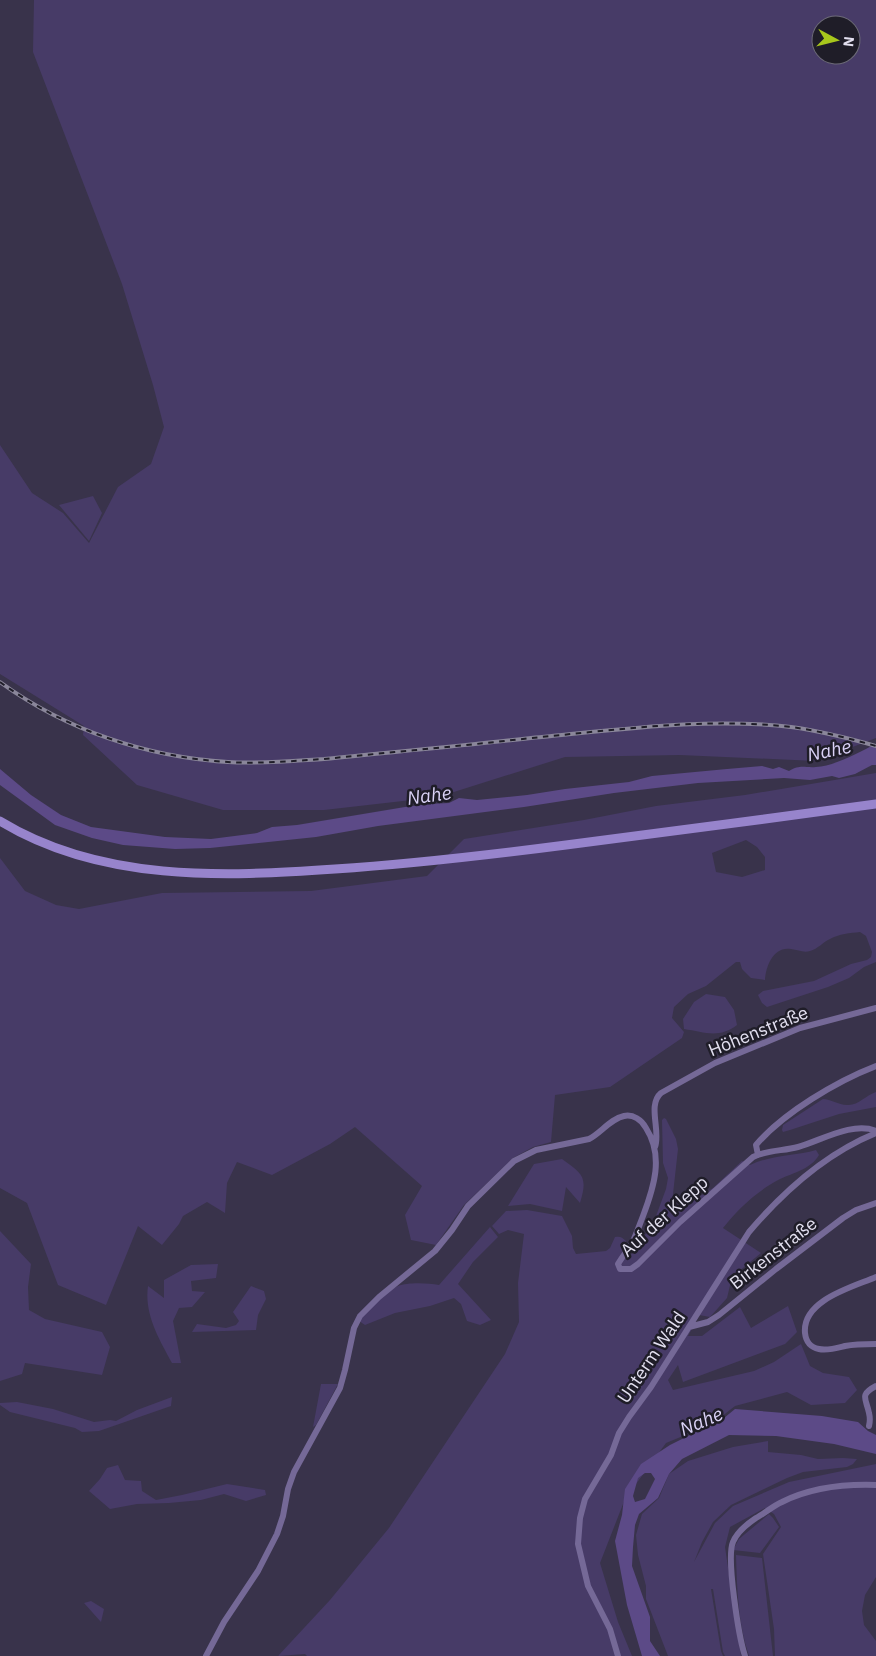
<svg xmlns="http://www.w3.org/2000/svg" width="876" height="1656" viewBox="0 0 876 1656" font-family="'IBM Plex Sans',sans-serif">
	<rect width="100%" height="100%" fill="#39334b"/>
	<path fill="#473b67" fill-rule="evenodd" d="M 34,0 L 876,0 L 876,738 L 816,761 L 680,755 L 565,757 L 438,797 L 324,810 L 223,810 L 137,785 L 83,735 L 84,726 L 0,674 L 0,445 L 32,493 L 63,513 L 89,543 L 118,487 L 151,464 L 164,427 L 153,385 L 122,284 L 33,52 ZM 821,25 L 851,25 L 851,55 L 821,55 Z
		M 93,496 L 102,513 L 89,541 L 59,505 Z
		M 876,773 L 876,962 L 864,967 L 849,978 L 828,987 L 767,1007 L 762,1003 L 758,995 L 763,991 L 814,981 L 851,964 L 867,960 L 871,957 L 872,952 L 866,936 L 860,932 C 850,933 839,934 830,939 C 823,942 818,949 810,951 C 804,953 798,950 791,949 C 774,946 766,965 765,980 L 751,978 L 742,969 L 740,962 L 736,962 L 706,986 L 688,994 L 674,1007 L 672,1018 L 684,1032 L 682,1038 L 610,1087 L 555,1095 L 551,1142 L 533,1147 L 513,1158 L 464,1205 L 436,1245 L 411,1240 L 405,1215 L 422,1186 L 355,1127 L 330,1144 L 272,1175 L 237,1162 L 227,1183 L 225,1213 L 207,1202 L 183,1216 L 179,1224 L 162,1245 L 138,1226 L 106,1305 L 58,1285 L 27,1203 L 0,1188 L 0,858 L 25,891 L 56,905 L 79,909 L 162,893 L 311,891 L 427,876 L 464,839 L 584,820 L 656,806 L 745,795 ZM 746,840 L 757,847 L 765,857 L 765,870 L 742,877 L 716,872 L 712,853 Z
		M 706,994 L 725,997 L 734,1010 L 737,1025 C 719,1039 704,1032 684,1029 L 683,1019 L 694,1002 Z
		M 876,1092 L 876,1107 L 839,1114 L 790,1130 L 783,1132 L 782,1130 L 783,1125 L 823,1099 C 831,1099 838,1105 847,1105 C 858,1106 866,1095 876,1092 Z
		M 664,1118 L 666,1119 L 676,1139 L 678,1149 L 672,1203 L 676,1205 L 694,1197 L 702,1195 L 713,1188 L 742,1161 L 750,1165 C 771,1155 795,1156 816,1150 L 819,1155 C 811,1169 793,1173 780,1179 C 757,1191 739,1208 723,1228 L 761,1253 L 732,1277 L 727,1298 L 710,1317 L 699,1315 L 688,1336 L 702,1336 L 740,1307 L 751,1328 L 788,1306 L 797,1332 L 785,1344 L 683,1382 L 678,1365 L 668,1380 L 673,1390 L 754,1371 L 774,1362 L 801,1344 L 810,1366 L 823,1373 L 849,1377 L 857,1390 L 845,1403 L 811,1405 L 787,1392 L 735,1406 L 712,1424 L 666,1443 L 625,1499 L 600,1563 L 618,1622 L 632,1656 L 307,1656 L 305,1654 L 278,1656 L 330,1600 L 389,1528 L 505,1354 L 519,1322 L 518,1283 L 524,1234 L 508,1230 L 499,1234 L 492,1226 L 506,1211 L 527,1210 L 562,1216 L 572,1236 L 573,1248 L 576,1254 L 606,1251 L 610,1248 L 615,1237 C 620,1236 622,1237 626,1241 L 622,1256 L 632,1254 L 636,1251 L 656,1216 L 666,1189 L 668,1178 L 663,1163 L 662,1120 Z
		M 562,1159 C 583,1174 588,1177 580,1203 L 566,1187 L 562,1211 L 530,1204 L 508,1206 L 534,1164 Z
		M 490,1227 L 498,1237 L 473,1262 L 458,1284 L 491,1320 L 480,1325 L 467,1321 L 461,1304 L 454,1298 L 430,1306 L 395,1313 L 365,1325 L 359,1321 C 366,1312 388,1290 398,1286 C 408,1282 428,1283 439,1285 Z
		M 0,1231 L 31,1264 L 28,1287 L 29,1310 L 45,1319 L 102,1332 L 110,1347 L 102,1375 L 25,1363 L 22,1374 L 0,1381 Z
		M 218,1264 L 216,1278 L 191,1281 L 192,1291 L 205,1292 L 192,1307 L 179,1308 L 173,1321 L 181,1363 L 172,1363 C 159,1339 144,1314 148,1286 L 164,1298 L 164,1280 L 191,1265 Z
		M 251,1286 L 264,1291 L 266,1299 L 258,1315 L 256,1330 L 192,1332 L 197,1324 L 226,1328 L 236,1325 L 239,1321 L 233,1312 Z
		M 321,1384 L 338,1384 L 316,1425 L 313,1427 Z
		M 172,1397 L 171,1406 L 99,1431 L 82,1432 L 75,1428 L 10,1412 L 0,1405 L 0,1403 L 17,1402 L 53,1409 L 94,1422 L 110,1420 L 116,1421 L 137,1410 Z
		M 768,1441 L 768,1452 L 801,1455 L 818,1459 L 843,1458 L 857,1459 L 853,1464 L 847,1467 L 803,1472 L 787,1478 L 731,1505 L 713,1522 L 702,1542 L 694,1562 L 715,1523 L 733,1506 L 789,1482 L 876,1464 L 876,1577 L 865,1595 L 862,1611 L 864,1625 L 876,1641 L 876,1656 L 775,1656 L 774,1629 L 763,1554 L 781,1527 L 774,1514 L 765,1508 L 730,1527 L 725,1547 L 741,1656 L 725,1656 L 723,1652 L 713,1589 L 711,1589 L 721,1651 L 723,1656 L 668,1656 L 646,1599 L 646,1586 L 638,1555 L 636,1535 L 642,1514 L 659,1498 L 669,1474 L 688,1461 L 733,1447 Z
		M 118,1465 L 125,1480 L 141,1481 L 142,1491 L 156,1500 L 182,1495 L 227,1484 L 265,1490 L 266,1495 L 246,1501 L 224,1494 L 201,1500 L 169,1503 L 137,1504 L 110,1509 L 89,1491 L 100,1479 L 107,1468 Z
		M 769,1514 L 773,1518 L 779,1527 L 760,1553 L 733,1550 L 739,1539 Z
		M 736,1555 L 762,1558 L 773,1656 L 749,1656 C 738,1624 737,1589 736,1555 Z
		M 91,1601 L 104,1609 L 101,1622 L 84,1603 Z"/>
	<path fill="#5c4a87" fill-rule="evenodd" d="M 876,744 L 876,765 L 872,765 L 855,774 L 839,778 L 832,776 L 810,780 L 784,778 L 698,783 L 614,793 L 524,807 L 378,826 L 316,837 L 210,848 L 175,849 L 123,845 L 92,838 L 55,825 L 0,785 L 0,769 L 31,795 L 61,815 L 91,827 L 165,837 L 211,839 L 257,833 L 272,827 L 297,825 L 405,807 L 429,804 L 449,803 L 459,798 L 477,800 L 527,795 L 565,789 L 629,782 L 652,776 L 727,769 L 762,766 L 773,769 L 779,767 L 789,771 C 801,764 804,768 816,767 C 835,766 859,752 876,744 Z
		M 735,1409 L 822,1416 L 858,1422 L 868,1431 L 876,1435 L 876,1454 L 834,1444 L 776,1436 L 729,1435 L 682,1459 L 669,1474 L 658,1498 L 639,1514 L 635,1525 L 633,1547 L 632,1566 L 650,1617 L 650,1641 L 660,1656 L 642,1656 L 627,1605 L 615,1541 L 622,1515 L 625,1489 L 641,1464 L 670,1445 L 704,1428 L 718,1423 ZM 645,1473 L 651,1473 L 655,1479 L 645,1499 L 635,1502 L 633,1496 L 638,1478 Z"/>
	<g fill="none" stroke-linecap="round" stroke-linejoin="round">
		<path stroke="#756997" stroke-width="6" d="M 655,1147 C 661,1131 647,1105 661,1093 L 715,1063 L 800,1028 L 876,1008
			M 758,1155 L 756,1145 C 783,1113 837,1081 876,1066
			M 876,1277 C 853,1287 802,1300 805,1333 C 806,1342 810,1347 819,1349 C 827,1351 837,1348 845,1346 C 855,1344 866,1344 876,1344
			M 689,1327 L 708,1322 L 719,1315 L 776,1269 L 843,1218 L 856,1210 L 876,1203
			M 869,1426 C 870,1422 870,1417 869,1413 C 866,1398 859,1395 876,1386
			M 206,1656 L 224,1622 L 258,1571 L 277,1534 L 283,1516 L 288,1489 L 294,1472 L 340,1388 L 345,1370 L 354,1328 L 360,1316 L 379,1297 L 435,1251 L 452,1230 L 468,1206 L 514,1161 L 536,1150 L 589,1139 C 601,1133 610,1119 624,1116 C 633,1114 642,1120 646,1128 C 664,1156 654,1187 643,1216 C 639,1226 636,1236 631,1245 C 627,1251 622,1257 618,1264 L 620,1269 L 631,1269 L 638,1264 L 680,1222 L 753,1157 C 767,1150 783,1151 798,1147 C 820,1141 853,1121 876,1131
			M 618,1656 L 610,1629 L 588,1586 L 578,1544 L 580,1518 L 585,1499 L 611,1455 L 619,1433 L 629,1417 L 651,1387 L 749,1232 C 783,1192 827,1153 876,1133
			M 745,1656 C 739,1638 726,1558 733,1542 C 737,1532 747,1524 756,1518 C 765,1513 773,1506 782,1502 C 810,1488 846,1484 876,1485"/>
		<path stroke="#9784cc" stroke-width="9" d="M 0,821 C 100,882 223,877 335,869 C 412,864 489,855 566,845 C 669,832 773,818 876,804"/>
		<g stroke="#8a869a" stroke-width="4">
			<path id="rail" d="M 0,682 C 66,730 146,757 228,762 C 260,764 292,761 324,759 C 393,752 462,746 531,738 C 617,730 705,717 791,727 C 820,731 848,738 876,746"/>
		</g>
		<use href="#rail" stroke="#1f1d28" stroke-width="2" stroke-dasharray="5.5" stroke-linecap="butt"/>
	</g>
	<g text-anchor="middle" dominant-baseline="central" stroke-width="5" stroke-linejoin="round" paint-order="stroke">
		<g font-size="18" fill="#e3e0f0" stroke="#1f1d28">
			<text transform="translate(758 1031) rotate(-22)">Höhenstraße</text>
			<text transform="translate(664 1216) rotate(-42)">Auf der Klepp</text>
			<text transform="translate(773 1253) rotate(-38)">Birkenstraße</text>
			<text transform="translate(651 1357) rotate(-56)">Unterm Wald</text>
		</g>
		<g font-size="19" font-style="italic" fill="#dad2f6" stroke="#1f1d28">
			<text transform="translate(829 750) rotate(-12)">Nahe</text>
			<text transform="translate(429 795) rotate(-8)">Nahe</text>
			<text transform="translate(701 1421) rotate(-23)">Nahe</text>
		</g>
	</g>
	<g transform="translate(836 40) rotate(97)"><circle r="24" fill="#1f1d28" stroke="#6d6b78"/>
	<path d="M0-4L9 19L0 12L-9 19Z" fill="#a8c71c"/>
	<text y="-8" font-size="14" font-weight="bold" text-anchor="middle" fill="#e3e0f0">N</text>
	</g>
</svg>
